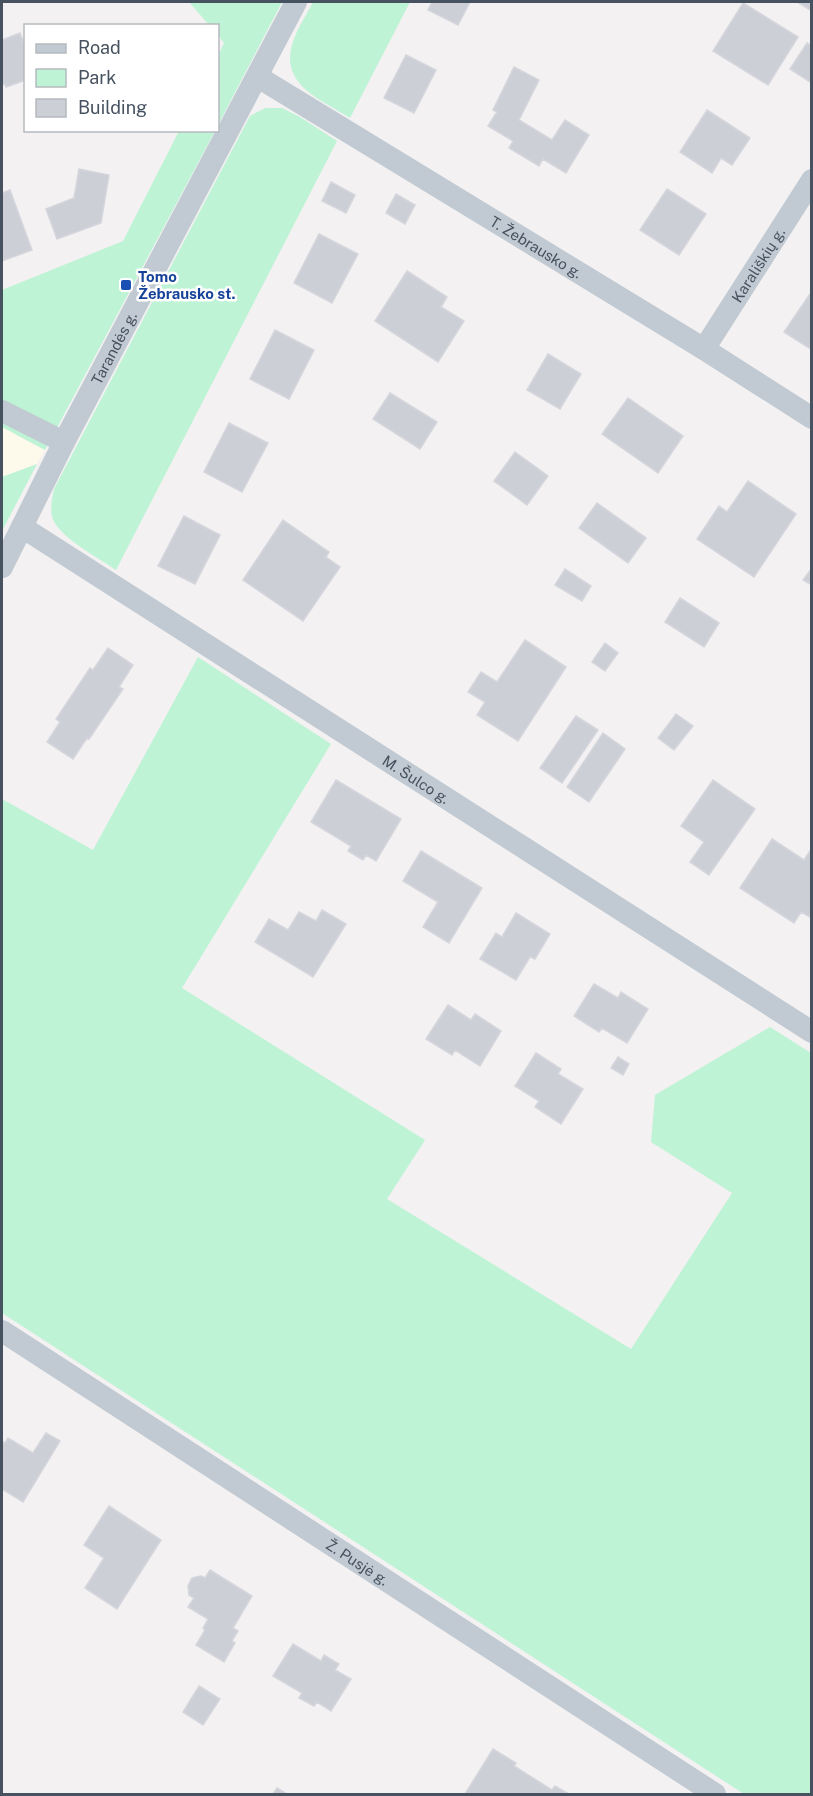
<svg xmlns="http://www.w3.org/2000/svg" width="813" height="1796" viewBox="0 0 813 1796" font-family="'Public Sans',sans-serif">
	<rect width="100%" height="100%" fill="#f3f1f1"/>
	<path fill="#fdf9eb" d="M 2,427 L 45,450 L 37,464 L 2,477 Z"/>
	<path fill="#bef3d6" d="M 189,2 L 282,2 L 218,125 L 218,56 L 224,43 L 218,35 L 218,26 L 209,25 Z
		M 313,2 L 410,2 L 350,118 C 323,101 283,86 291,49 C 294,33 306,16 313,2 Z
		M 265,108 L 282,108 L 300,117 L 337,141 L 116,570 C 99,558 58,537 52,517 C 50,508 52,498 54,489 L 250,116 Z
		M 179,131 L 215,131 L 45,450 L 2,427 L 2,290 L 123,241 Z
		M 37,464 L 2,531 L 2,477 Z
		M 198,657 L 331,744 L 182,988 L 425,1140 L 387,1199 L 631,1349 L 732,1193 L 651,1142 L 655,1095 L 770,1027 L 811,1053 L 811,1794 L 744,1794 L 2,1313 L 2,799 L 93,850 Z"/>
	<path fill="#cdcfd6" stroke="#d5d6dd" stroke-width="1.5" d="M 432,2 L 470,2 L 458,25 L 428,10 Z
		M 797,2 L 812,2 L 812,11 Z
		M 743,3 L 798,37 L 768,85 L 713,51 Z
		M 20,33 L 26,48 L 26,80 L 6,87 L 5,84 L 2,85 L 2,40 Z
		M 807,43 L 812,46 L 812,79 L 810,82 L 790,69 Z
		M 406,55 L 436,70 L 414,113 L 384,98 Z
		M 514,67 L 539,80 L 519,120 L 552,140 L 565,120 L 589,135 L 566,173 L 543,159 L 539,166 L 509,148 L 513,141 L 488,126 L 497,112 L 493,110 Z
		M 707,110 L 750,138 L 732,165 L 721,158 L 712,173 L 680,152 Z
		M 79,169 L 109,175 L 101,223 L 57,239 L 46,209 L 74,198 Z
		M 331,182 L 355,195 L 346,213 L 322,201 Z
		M 667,189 L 706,214 L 679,255 L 640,230 Z
		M 10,190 L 32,250 L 2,261 L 2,193 Z
		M 396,194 L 415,205 L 405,224 L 386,213 Z
		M 319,234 L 358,254 L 332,303 L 294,283 Z
		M 407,271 L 447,297 L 441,307 L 464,321 L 438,362 L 375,321 Z
		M 812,291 L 812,350 L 784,332 Z
		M 275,330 L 314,350 L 289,399 L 250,379 Z
		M 548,354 L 581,374 L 560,409 L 527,390 Z
		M 390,393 L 437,422 L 420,449 L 373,419 Z
		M 628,398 L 683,436 L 658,473 L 602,434 Z
		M 229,423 L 268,443 L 242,492 L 204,472 Z
		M 515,452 L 548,476 L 527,505 L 494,481 Z
		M 748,481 L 796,514 L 754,577 L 697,539 L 719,506 L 727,512 Z
		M 597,503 L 646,538 L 628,563 L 579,528 Z
		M 184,516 L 220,535 L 195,584 L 158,566 Z
		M 283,520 L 329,552 L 326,557 L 340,567 L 303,621 L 243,580 Z
		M 812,568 L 812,585 L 803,580 Z
		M 565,569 L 591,586 L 582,601 L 555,585 Z
		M 680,598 L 719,623 L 704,647 L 665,622 Z
		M 525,640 L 566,667 L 518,741 L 477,715 L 485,702 L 468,692 L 481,672 L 497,682 Z
		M 605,643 L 618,653 L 605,671 L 592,662 Z
		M 108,648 L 133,665 L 119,687 L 123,689 L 89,739 L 87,738 L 73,759 L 47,742 L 60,722 L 56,719 L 90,668 L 93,670 Z
		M 676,714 L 693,726 L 674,750 L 658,738 Z
		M 576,716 L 598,730 L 562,783 L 540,768 Z
		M 603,733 L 625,749 L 589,802 L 567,787 Z
		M 336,780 L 401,819 L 376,861 L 366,855 L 363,860 L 348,851 L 351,846 L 311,822 Z
		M 713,780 L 755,809 L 709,875 L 690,862 L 704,842 L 681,826 Z
		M 772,839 L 804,860 L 812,848 L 812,918 L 801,912 L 794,923 L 740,888 Z
		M 421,851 L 482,888 L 449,943 L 423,927 L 438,902 L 403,881 Z
		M 322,910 L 346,924 L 313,977 L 255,942 L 269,919 L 288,930 L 299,912 L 316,921 Z
		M 516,913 L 550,934 L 535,959 L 530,957 L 516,980 L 480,959 L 496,933 L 502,937 Z
		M 594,984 L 618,998 L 621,992 L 648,1009 L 627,1043 L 602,1028 L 599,1032 L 574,1016 Z
		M 448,1005 L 471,1020 L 475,1014 L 501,1031 L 480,1066 L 455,1050 L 452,1055 L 426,1039 Z
		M 536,1053 L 561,1069 L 558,1074 L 583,1089 L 561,1124 L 535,1107 L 539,1101 L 515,1086 Z
		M 618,1057 L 629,1064 L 623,1075 L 611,1068 Z
		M 46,1433 L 60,1441 L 23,1502 L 2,1489 L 2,1441 L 5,1443 L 8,1438 L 33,1453 Z
		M 109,1506 L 161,1540 L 117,1609 L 85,1588 L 104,1558 L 84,1545 Z
		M 210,1570 L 252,1596 L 233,1628 L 238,1631 L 232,1641 L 235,1643 L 224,1662 L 196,1645 L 205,1630 L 203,1628 L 208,1619 L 188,1607 L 194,1598 L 189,1595 L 188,1586 L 192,1578 L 201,1576 L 205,1578 Z
		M 293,1644 L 321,1661 L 324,1655 L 339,1664 L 335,1670 L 351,1679 L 331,1711 L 317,1702 L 314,1706 L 299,1698 L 302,1693 L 273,1676 Z
		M 199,1686 L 220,1699 L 203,1725 L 183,1712 Z
		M 493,1749 L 516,1763 L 514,1766 L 552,1790 L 555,1786 L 569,1794 L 465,1794 Z
		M 277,1788 L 287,1794 L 273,1794 Z"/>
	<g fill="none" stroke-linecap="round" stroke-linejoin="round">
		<g stroke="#c1cad3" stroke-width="22">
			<path id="s1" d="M 258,77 L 704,349 L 812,418"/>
			<path id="s2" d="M 704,349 L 812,180"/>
			<path d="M 2,411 L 64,442"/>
			<path id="s3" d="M 22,527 L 812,1032"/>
			<path id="s4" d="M 2,567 L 64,442 L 296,2"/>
			<path id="s5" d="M 2,1331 L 715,1794"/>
		</g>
	</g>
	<rect fill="#1a4fb4" stroke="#fff" stroke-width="2" x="120" y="279" width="12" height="12" rx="3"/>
	<g text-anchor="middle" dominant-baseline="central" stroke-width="5" stroke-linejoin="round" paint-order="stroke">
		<g font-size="15" fill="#475260" stroke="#fff">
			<text stroke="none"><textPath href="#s1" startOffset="326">T. Žebrausko g.</textPath></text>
			<text stroke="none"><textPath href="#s2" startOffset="100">Karališkių g.</textPath></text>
			<text stroke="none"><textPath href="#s4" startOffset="246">Tarandės g.</textPath></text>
			<text stroke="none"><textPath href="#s3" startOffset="468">M. Šulco g.</textPath></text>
			<text stroke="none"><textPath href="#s5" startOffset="424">Ž. Pusjė g.</textPath></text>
		</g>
		<g font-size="15" font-weight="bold" fill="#164399" stroke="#fff" text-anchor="start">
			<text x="138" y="276">Tomo<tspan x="138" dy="17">Žebrausko st.</tspan></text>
		</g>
	</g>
	<rect width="813" height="1796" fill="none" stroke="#475260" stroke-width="6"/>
	<rect x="24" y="24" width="195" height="108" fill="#ffffff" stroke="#b5babf" stroke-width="1.5"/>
	<rect x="36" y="44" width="30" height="9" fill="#c1cad3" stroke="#b5babf" stroke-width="1.5"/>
	<text x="78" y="54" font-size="18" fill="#475260">Road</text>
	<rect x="36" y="69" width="30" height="18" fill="#bef3d6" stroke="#b5babf" stroke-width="1.5"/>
	<text x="78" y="84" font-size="18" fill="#475260">Park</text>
	<rect x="36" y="99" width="30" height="18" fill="#cdcfd6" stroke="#b5babf" stroke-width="1.5"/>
	<text x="78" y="114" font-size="18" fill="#475260">Building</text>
</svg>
